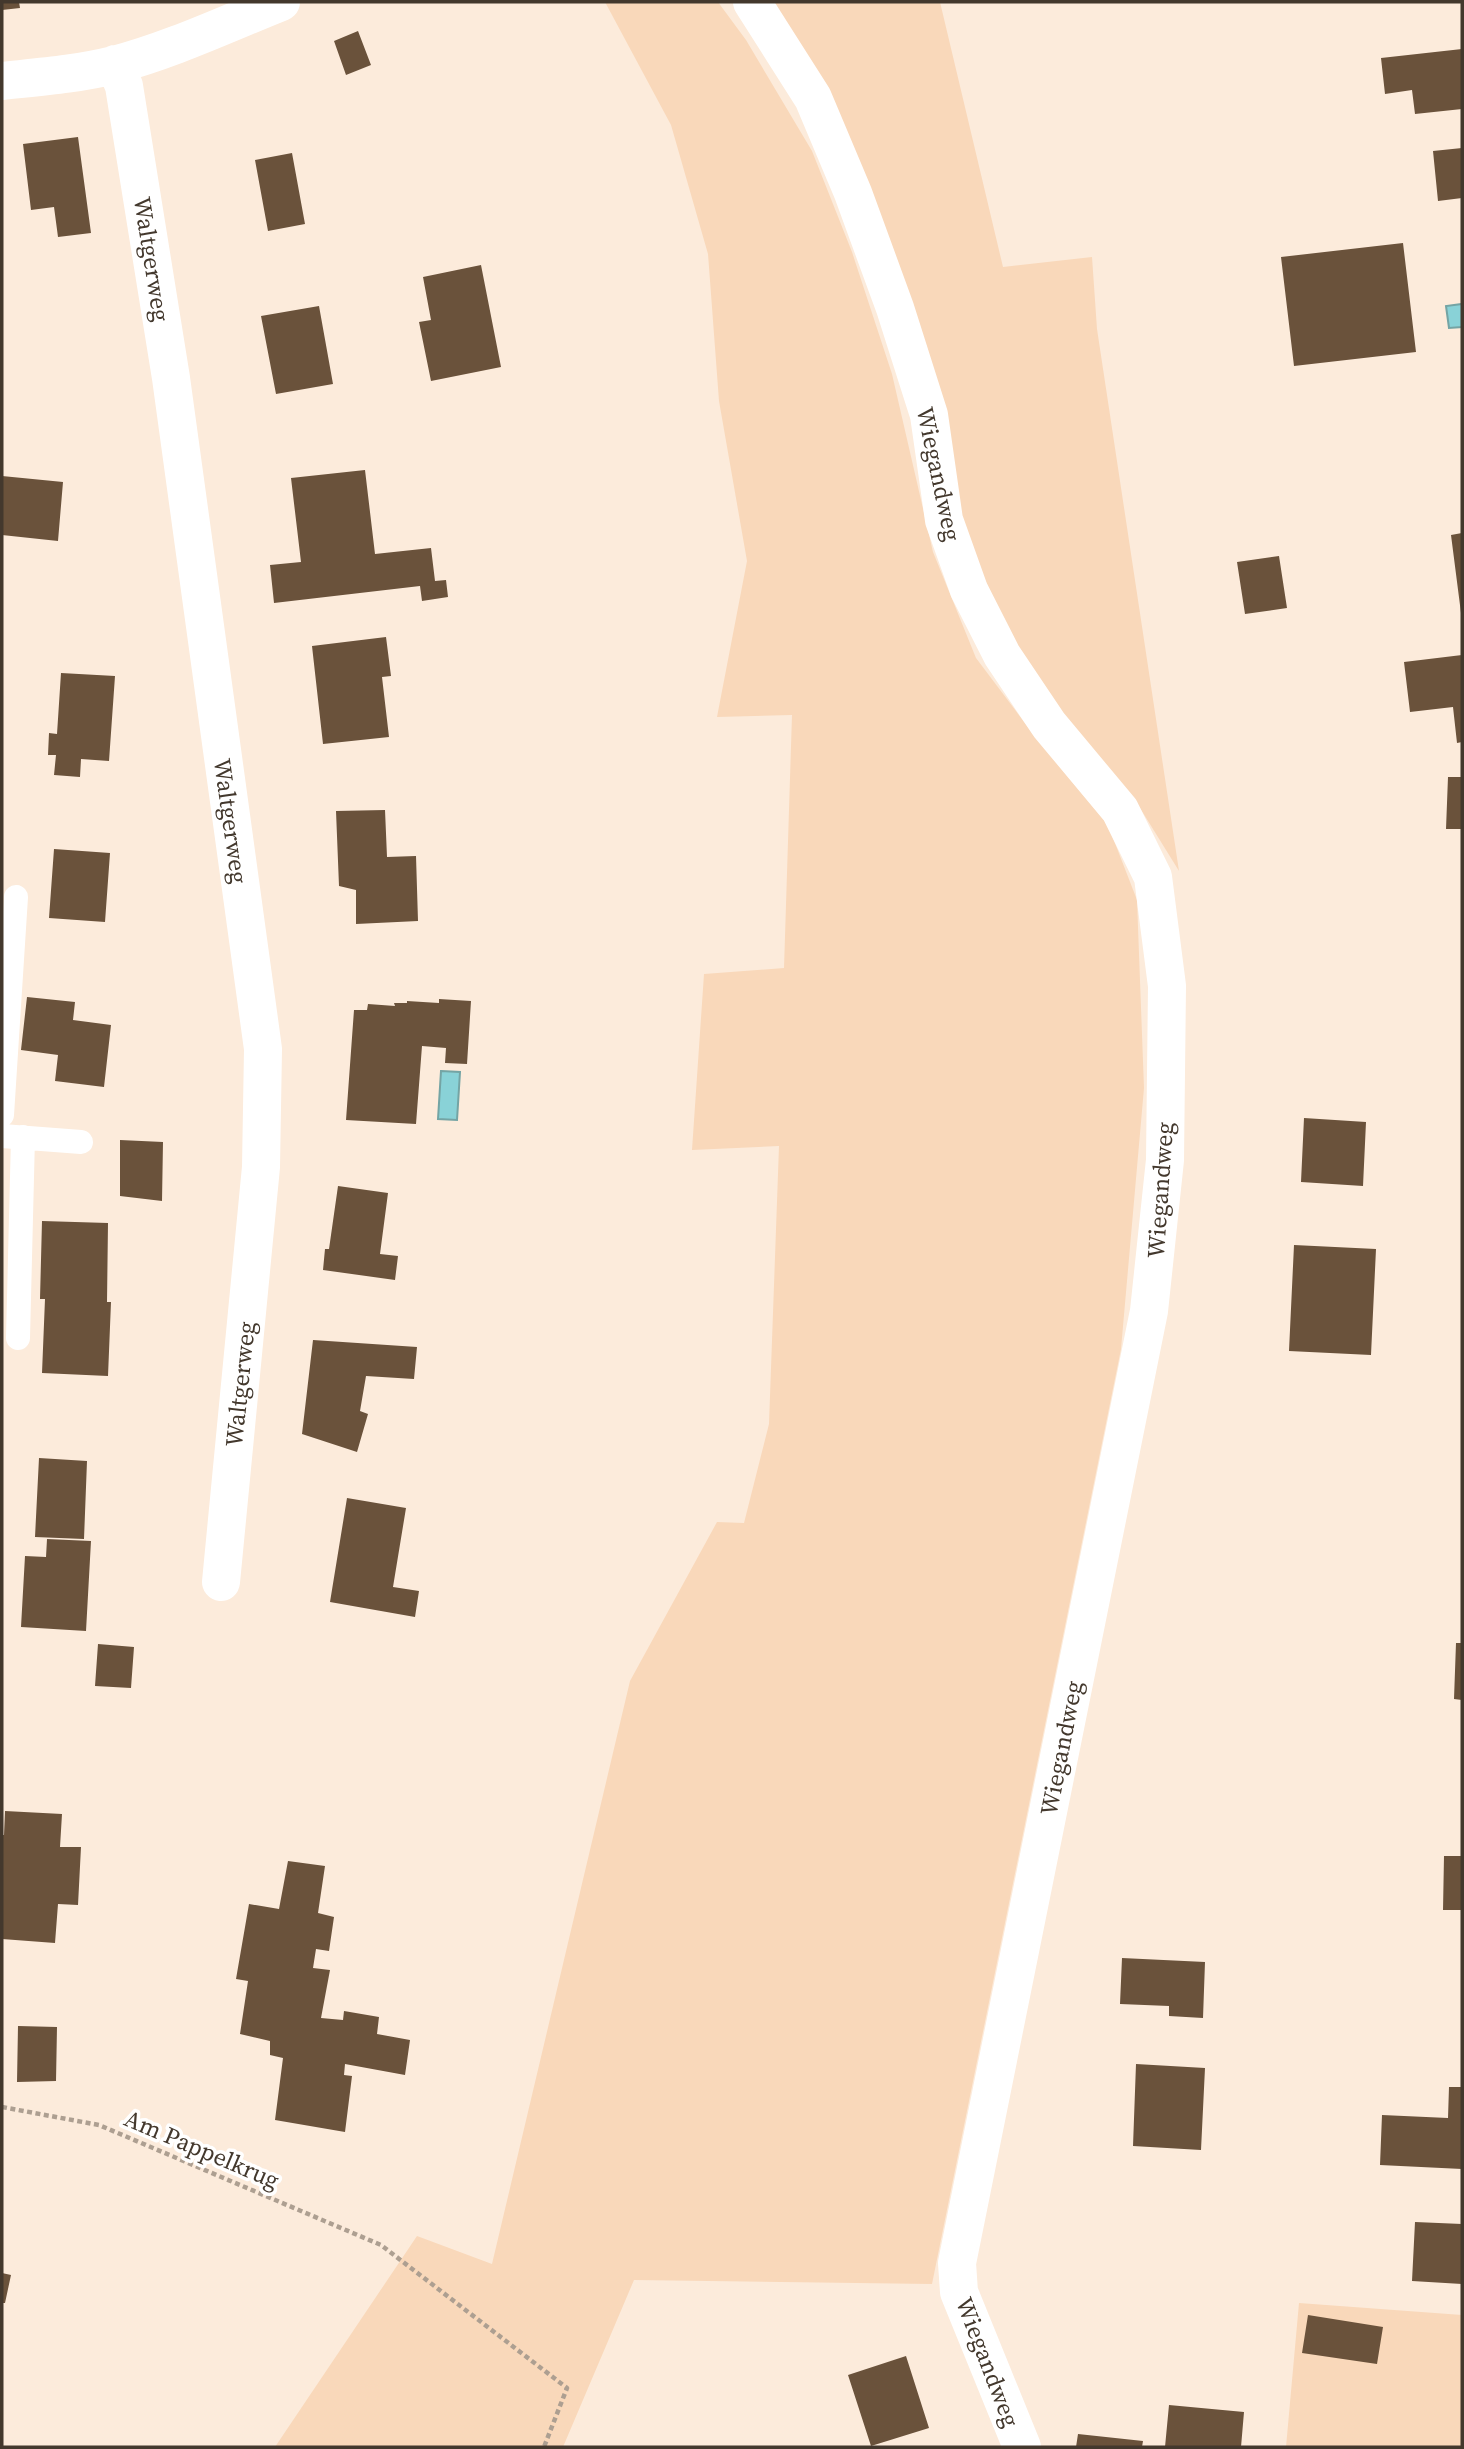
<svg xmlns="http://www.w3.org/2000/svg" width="1464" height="2449" viewBox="0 0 1464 2449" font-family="'Source Serif 4',serif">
	<rect width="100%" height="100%" fill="#fcebdb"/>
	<path fill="#f9d8ba" d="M 605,2 L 718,2 L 746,40 L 812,151 L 852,252 L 892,374 L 933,552 L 976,658 L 1040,743 L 1108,825 L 1137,900 L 1144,1088 L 1121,1349 L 932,2284 L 634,2280 L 563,2447 L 275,2447 L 417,2236 L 492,2264 L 630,1681 L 717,1522 L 744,1523 L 769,1424 L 779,1146 L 692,1150 L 704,974 L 784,968 L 792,715 L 717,717 L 747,561 L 719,401 L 708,254 L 671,125 Z
		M 771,2 L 940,2 L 1003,267 L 1092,257 L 1097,329 L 1179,871 L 1135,800 L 1065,721 L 1013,640 L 967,541 Z
		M 1299,2303 L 1462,2315 L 1462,2447 L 1286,2447 Z"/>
	<path fill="#89d2d7" stroke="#74a4a4" stroke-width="2" d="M 1462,304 L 1462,327 L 1449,328 L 1446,306 Z
		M 441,1071 L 460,1072 L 457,1120 L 438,1119 Z"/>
	<path fill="#6a523b" d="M 2,2 L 19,2 L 20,8 L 2,10 Z
		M 358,31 L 371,65 L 346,75 L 334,41 Z
		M 1462,49 L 1462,109 L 1415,114 L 1412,90 L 1385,94 L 1381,58 Z
		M 78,137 L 91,233 L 58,237 L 54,207 L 31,210 L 23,144 Z
		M 1462,148 L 1462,198 L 1438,201 L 1433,151 Z
		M 292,153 L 305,224 L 268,231 L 255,160 Z
		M 1403,243 L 1416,352 L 1294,366 L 1281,257 Z
		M 481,265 L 501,367 L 431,381 L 419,322 L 431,320 L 423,277 Z
		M 319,306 L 333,384 L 276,394 L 261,316 Z
		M 365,470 L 375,554 L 431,548 L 435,581 L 446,580 L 448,597 L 422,601 L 420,586 L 274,603 L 270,565 L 301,562 L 291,478 Z
		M 2,476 L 63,482 L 58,541 L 2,535 Z
		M 1462,533 L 1462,613 L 1461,613 L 1451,535 Z
		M 1279,556 L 1287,608 L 1245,614 L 1237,562 Z
		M 386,637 L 391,676 L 382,677 L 389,737 L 323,744 L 312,646 Z
		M 1462,655 L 1462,742 L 1457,743 L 1453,707 L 1410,712 L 1404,662 Z
		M 61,673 L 115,676 L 109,761 L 81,759 L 80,777 L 54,775 L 56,755 L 48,755 L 49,733 L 57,734 Z
		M 1448,777 L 1462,777 L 1462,829 L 1446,829 Z
		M 385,810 L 387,857 L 416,856 L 418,921 L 356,924 L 356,890 L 339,886 L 336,811 Z
		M 54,849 L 110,853 L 105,922 L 49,918 Z
		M 27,997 L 75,1002 L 73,1020 L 111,1025 L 104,1087 L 55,1081 L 58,1055 L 21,1050 Z
		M 439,999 L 471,1001 L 467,1064 L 445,1063 L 446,1048 L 422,1046 L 416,1124 L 346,1120 L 354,1010 L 367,1010 L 368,1004 L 395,1006 L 394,1003 L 407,1003 L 407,1001 L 439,1003 Z
		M 1304,1118 L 1366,1122 L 1363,1186 L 1301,1182 Z
		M 120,1140 L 163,1142 L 162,1201 L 120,1196 Z
		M 338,1186 L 388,1193 L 380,1254 L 398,1256 L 395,1280 L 323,1270 L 325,1249 L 329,1249 Z
		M 42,1221 L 108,1223 L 107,1302 L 111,1302 L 108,1376 L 42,1373 L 45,1299 L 40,1299 Z
		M 1294,1245 L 1376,1249 L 1371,1355 L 1289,1351 Z
		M 313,1340 L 417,1347 L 414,1379 L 366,1376 L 360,1411 L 368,1414 L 357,1452 L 302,1434 Z
		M 39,1458 L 87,1461 L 84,1539 L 35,1537 Z
		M 347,1498 L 406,1508 L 393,1587 L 419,1591 L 415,1617 L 330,1602 Z
		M 47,1539 L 91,1541 L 86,1631 L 21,1627 L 25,1556 L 46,1557 Z
		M 1456,1643 L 1462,1643 L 1462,1700 L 1454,1699 Z
		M 98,1644 L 134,1647 L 131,1688 L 95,1686 Z
		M 5,1811 L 62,1814 L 60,1847 L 81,1847 L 78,1905 L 58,1904 L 55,1943 L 2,1939 L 2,1835 L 4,1835 Z
		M 1444,1856 L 1462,1856 L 1462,1910 L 1443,1910 Z
		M 288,1861 L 325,1866 L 318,1913 L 334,1917 L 329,1951 L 316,1949 L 313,1968 L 330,1970 L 321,2018 L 343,2020 L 344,2011 L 379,2017 L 377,2034 L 410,2040 L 405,2075 L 345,2064 L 344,2075 L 352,2076 L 345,2132 L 275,2120 L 283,2058 L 270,2055 L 270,2041 L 240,2034 L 248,1981 L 236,1979 L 249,1904 L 279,1909 Z
		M 1122,1958 L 1205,1962 L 1203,2018 L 1169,2016 L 1169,2006 L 1120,2004 Z
		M 18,2026 L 57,2027 L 56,2081 L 17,2082 Z
		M 1136,2064 L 1205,2068 L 1201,2150 L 1133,2146 Z
		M 1449,2087 L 1462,2087 L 1462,2169 L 1380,2165 L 1382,2115 L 1448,2118 Z
		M 1415,2222 L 1462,2224 L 1462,2284 L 1412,2281 Z
		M 2,2273 L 11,2275 L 5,2303 L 2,2303 Z
		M 1308,2315 L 1383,2327 L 1377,2364 L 1302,2353 Z
		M 906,2356 L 929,2428 L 871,2446 L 848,2375 Z
		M 1169,2405 L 1244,2412 L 1241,2447 L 1165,2447 Z
		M 1078,2434 L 1143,2441 L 1142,2447 L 1076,2447 Z"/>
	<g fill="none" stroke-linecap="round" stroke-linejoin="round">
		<path stroke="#ad9f91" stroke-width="4.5" stroke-dasharray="5 3.5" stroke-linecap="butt" d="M 2,2107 L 99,2125 L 381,2245 L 567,2388 L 544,2447"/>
		<path stroke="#fff" stroke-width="24" d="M 2,1115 L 16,897
			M 2,1136 L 81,1142
			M 18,1338 L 23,1137"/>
		<path stroke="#fff" stroke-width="38" d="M 752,2 L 813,98 L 853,193 L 895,308 L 929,415 L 944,520 L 969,590 L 1002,655 L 1049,725 L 1120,810 L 1153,877 L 1167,986 L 1165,1160 L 1149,1311 L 957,2263 L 959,2292 L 1022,2447
			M 115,64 L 124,86 L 171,378 L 263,1049 L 261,1167 L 221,1582
			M 2,81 C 39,77 78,74 114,65 C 171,50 226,24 281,2"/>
	</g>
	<g text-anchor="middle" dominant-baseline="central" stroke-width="7" stroke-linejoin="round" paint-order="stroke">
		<g font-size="24" fill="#43382d" stroke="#fff">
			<text transform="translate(152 259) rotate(81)">Waltgerweg</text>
			<text transform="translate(939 474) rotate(78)">Wiegandweg</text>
			<text transform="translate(231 821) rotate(82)">Waltgerweg</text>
			<text transform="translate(1160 1190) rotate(-86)">Wiegandweg</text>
			<text transform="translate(240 1384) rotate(-84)">Waltgerweg</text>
			<text transform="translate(1061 1748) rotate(-79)">Wiegandweg</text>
			<text transform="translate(202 2149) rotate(23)">Am Pappelkrug</text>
			<text transform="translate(988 2362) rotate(69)">Wiegandweg</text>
		</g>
	</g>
	<rect width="1464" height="2449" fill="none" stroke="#43382d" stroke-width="7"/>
</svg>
